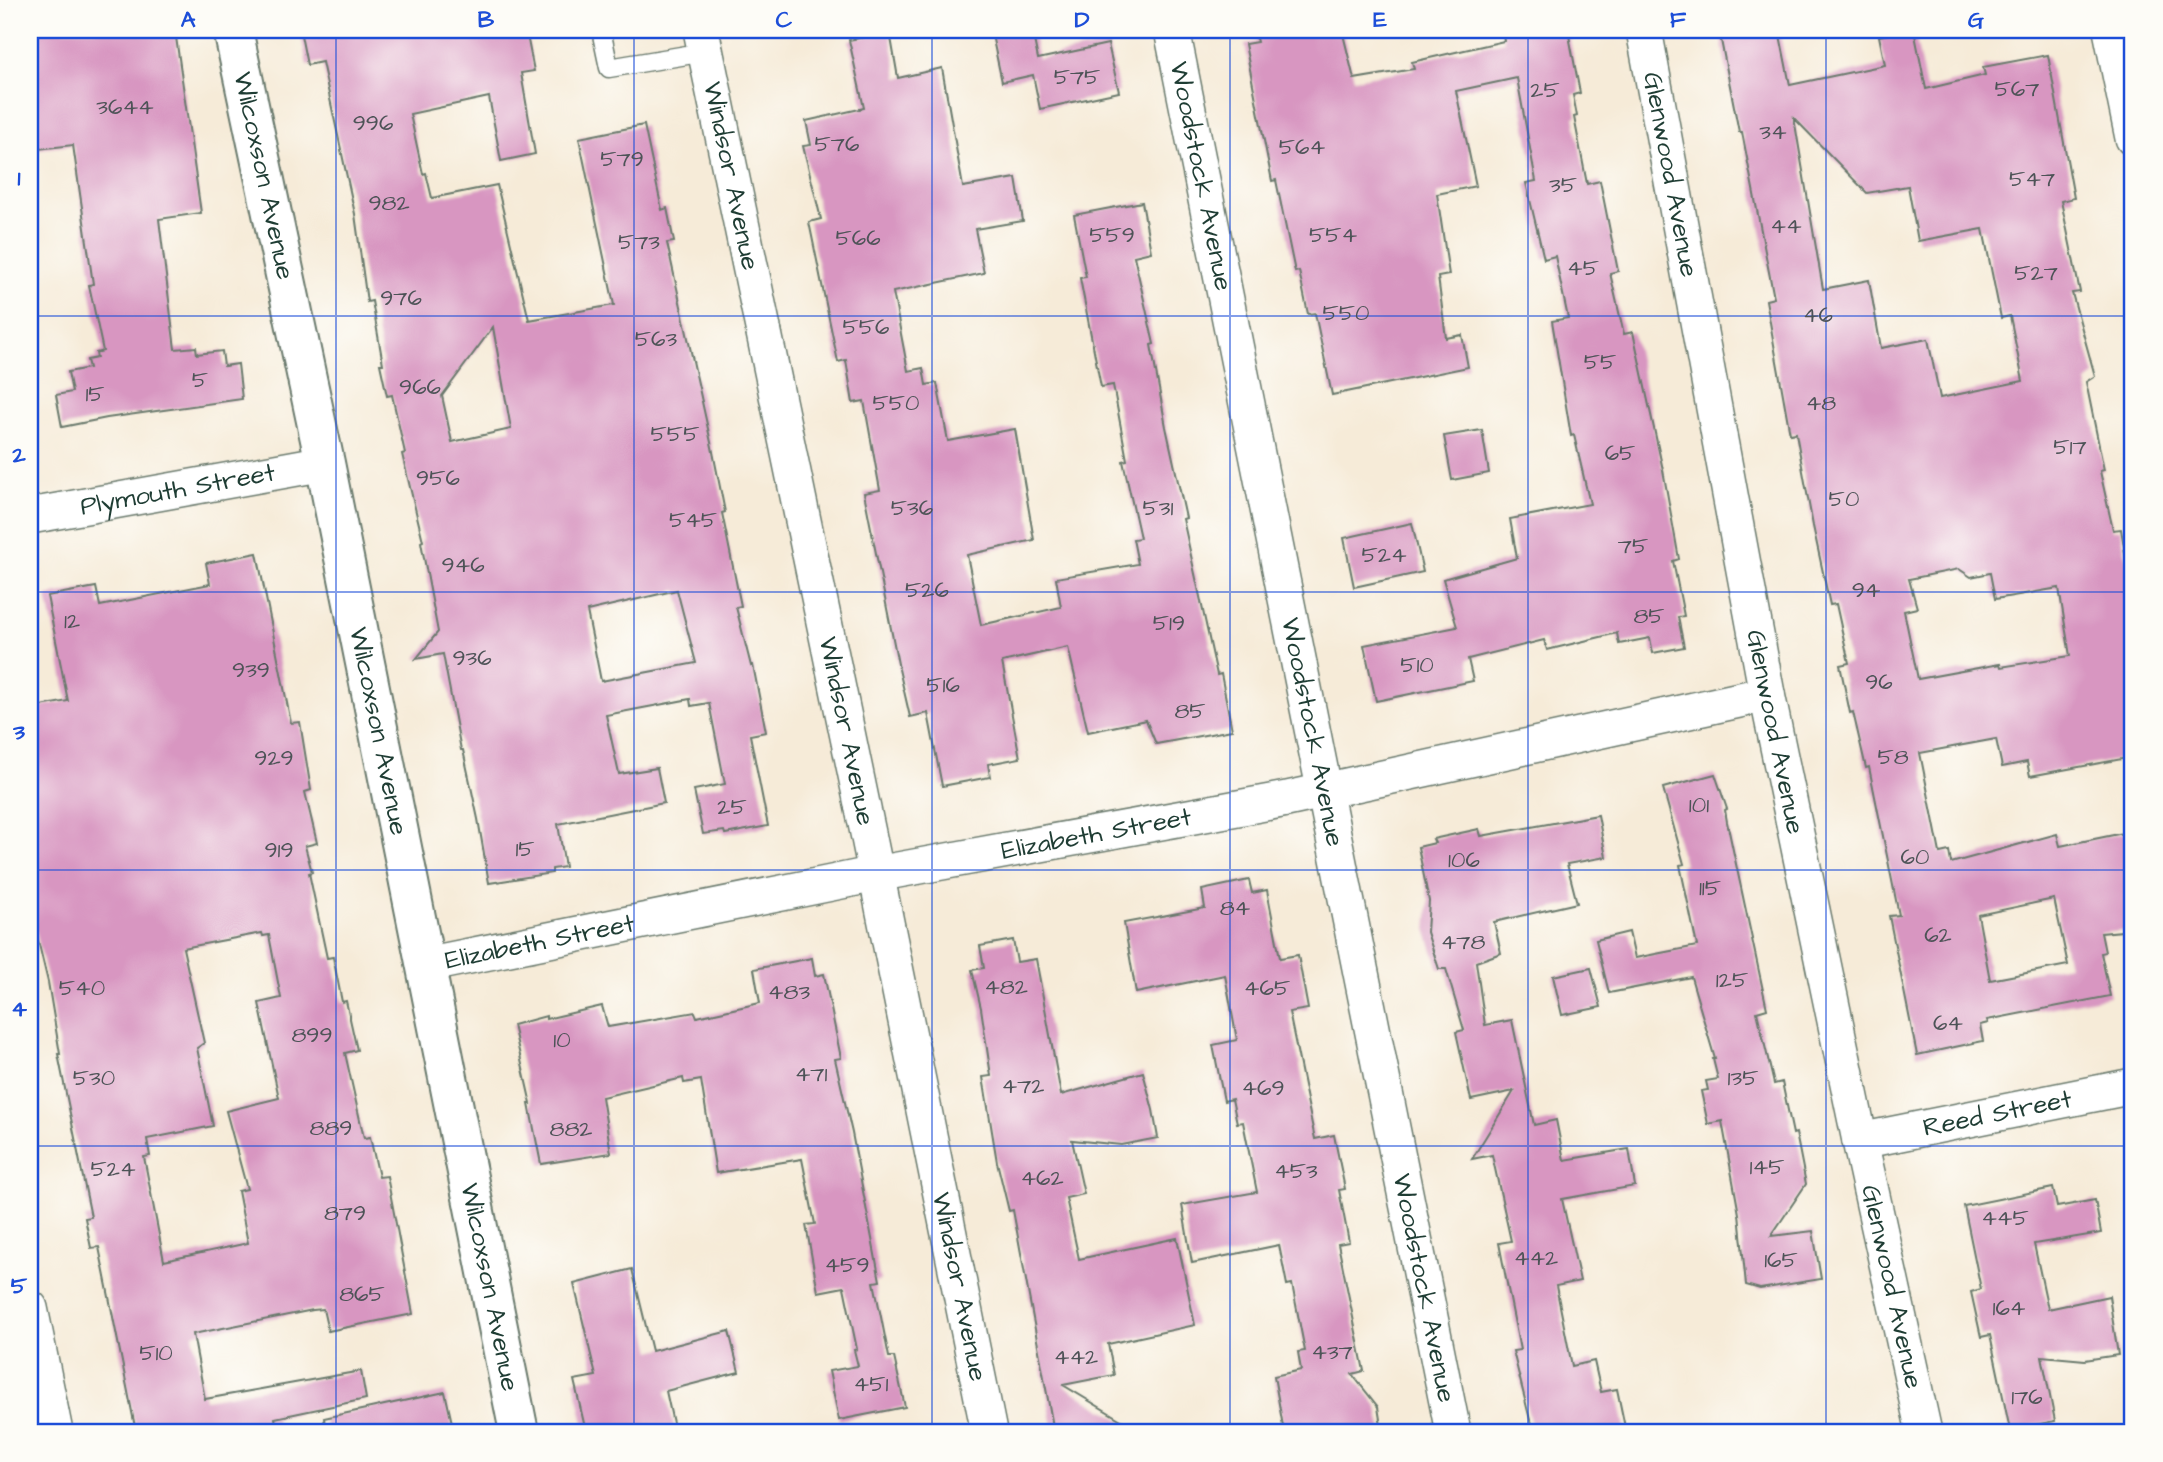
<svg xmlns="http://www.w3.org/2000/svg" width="2163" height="1462" viewBox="0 0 2163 1462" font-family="'Architects Daughter',sans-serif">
	<rect width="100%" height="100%" fill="#fdfcf7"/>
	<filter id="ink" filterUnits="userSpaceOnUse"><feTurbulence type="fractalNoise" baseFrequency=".0143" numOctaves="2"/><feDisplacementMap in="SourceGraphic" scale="14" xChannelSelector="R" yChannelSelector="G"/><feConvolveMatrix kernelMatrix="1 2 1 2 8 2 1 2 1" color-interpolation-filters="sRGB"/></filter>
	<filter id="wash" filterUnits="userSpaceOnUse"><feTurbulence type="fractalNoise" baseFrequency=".00686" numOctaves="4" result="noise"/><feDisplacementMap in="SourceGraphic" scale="28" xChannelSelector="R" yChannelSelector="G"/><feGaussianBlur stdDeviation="1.57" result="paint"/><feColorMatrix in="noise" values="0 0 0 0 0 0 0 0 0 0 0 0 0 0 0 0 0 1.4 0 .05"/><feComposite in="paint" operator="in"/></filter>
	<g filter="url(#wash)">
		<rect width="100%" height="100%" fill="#f6ebd8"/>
		<g id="blocks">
			<path fill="#d896c1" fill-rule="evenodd" d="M 30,30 L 175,30 L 201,213 L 159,219 L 175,349 L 196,347 L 197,354 L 222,351 L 224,366 L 238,364 L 242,399 L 107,418 L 62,427 L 56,395 L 72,392 L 68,372 L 89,368 L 87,360 L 97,358 L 96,353 L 103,351 L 89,285 L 93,284 L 73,145 L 30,150 Z
				M 300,30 L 526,30 L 534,71 L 521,73 L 535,154 L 501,161 L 489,97 L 410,114 L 423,174 L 426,173 L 432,198 L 497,185 L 529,320 L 614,305 L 579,138 L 644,125 L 662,210 L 667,208 L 674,242 L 667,243 L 712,447 L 725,512 L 722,513 L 741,606 L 736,607 L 751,666 L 753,665 L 766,732 L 750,735 L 768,826 L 725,834 L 724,831 L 703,834 L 694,790 L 725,784 L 709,703 L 691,706 L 690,699 L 606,715 L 619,774 L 657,768 L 664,803 L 558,824 L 565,867 L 552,869 L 552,873 L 489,883 L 478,819 L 463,750 L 461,750 L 443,654 L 416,659 L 438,632 L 421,542 L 423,541 L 402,454 L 405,453 L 392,395 L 387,396 L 380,364 L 383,364 L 372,301 L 367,302 L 355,214 L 322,62 L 307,65 ZM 493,327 L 511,429 L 452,442 L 442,396 ZM 677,590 L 696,663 L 601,681 L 587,611 Z
				M 991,30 L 1032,30 L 1038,59 L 1108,44 L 1119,92 L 1040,109 L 1033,75 L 1002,82 Z
				M 1254,30 L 1342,30 L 1354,79 L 1414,69 L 1412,62 L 1504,41 L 1502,30 L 1568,30 L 1580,93 L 1573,95 L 1577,116 L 1574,117 L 1587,184 L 1600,181 L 1618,271 L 1610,273 L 1624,334 L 1633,332 L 1663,470 L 1679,559 L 1673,561 L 1684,616 L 1678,617 L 1684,647 L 1653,653 L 1650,638 L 1619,644 L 1617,633 L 1547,650 L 1544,640 L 1468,659 L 1473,681 L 1376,701 L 1364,645 L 1457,627 L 1443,579 L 1517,558 L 1510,519 L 1590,504 L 1574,435 L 1571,436 L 1552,321 L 1568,318 L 1555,256 L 1544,259 L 1526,183 L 1536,181 L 1517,78 L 1456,91 L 1476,186 L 1437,194 L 1449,275 L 1438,277 L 1446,338 L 1462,335 L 1468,367 L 1332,395 L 1315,313 L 1308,314 L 1299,271 L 1295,272 L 1276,180 L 1272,181 L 1245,44 L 1257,42 Z
				M 1719,30 L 1779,30 L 1790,85 L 1885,65 L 1879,36 L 1907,30 L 1914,30 L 1926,89 L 1985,75 L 1983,67 L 2048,55 L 2074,198 L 2061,201 L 2080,292 L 2072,293 L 2095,376 L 2086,382 L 2104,470 L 2100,471 L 2113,530 L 2121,529 L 2133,599 L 2133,757 L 2030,776 L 2027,762 L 2002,767 L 1996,739 L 1920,753 L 1940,853 L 1949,851 L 1951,863 L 2057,834 L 2060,846 L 2133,831 L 2133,930 L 2101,933 L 2105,952 L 2101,953 L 2110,996 L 1987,1020 L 1988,1023 L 1980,1025 L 1983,1041 L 1917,1055 L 1889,916 L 1899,915 L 1869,767 L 1866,768 L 1853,712 L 1850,713 L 1840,665 L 1849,663 L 1836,604 L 1830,605 L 1813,526 L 1796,433 L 1790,434 L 1766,300 L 1774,298 L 1742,132 L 1739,132 ZM 1794,118 L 1867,193 L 1908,186 L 1918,241 L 1983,229 L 2001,318 L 2010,316 L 2023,381 L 1940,398 L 1928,339 L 1881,348 L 1869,280 L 1823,289 ZM 1959,569 L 1971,577 L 1990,573 L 1995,599 L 2059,588 L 2070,656 L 2001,667 L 2000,664 L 1918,679 L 1904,611 L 1917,608 L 1909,579 ZM 2054,899 L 2068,965 L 1990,980 L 1978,915 Z
				M 890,32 L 898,78 L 942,68 L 963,187 L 1016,178 L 1023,221 L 975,229 L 984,273 L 893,292 L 908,371 L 923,368 L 926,385 L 937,383 L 948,441 L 1015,429 L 1034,540 L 967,555 L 981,625 L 1061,607 L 1056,578 L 1138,564 L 1133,539 L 1140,538 L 1123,461 L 1127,460 L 1113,385 L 1101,387 L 1080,278 L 1086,277 L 1074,215 L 1142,202 L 1151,252 L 1134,256 L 1154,344 L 1151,345 L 1166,427 L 1186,518 L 1183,519 L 1217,675 L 1221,674 L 1232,730 L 1156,744 L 1146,720 L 1088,732 L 1068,647 L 1002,662 L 1020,758 L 988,764 L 990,777 L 942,786 L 928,713 L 910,717 L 899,669 L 864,493 L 880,490 L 864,401 L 853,403 L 846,360 L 838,362 L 809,222 L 821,219 L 803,146 L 811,145 L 806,121 L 864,108 L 849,40 Z
				M 1482,430 L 1489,473 L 1452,480 L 1444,436 Z
				M 1412,523 L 1423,572 L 1354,587 L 1344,538 Z
				M 257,553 L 291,723 L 300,722 L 311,790 L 305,792 L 317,843 L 305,846 L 312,872 L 309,873 L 327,958 L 333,957 L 342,1002 L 346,1001 L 357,1050 L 345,1053 L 364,1138 L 370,1137 L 379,1177 L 387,1176 L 413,1314 L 328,1331 L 323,1309 L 313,1310 L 193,1334 L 205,1399 L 361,1371 L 366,1399 L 275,1418 L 278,1432 L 136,1432 L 99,1247 L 91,1248 L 85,1218 L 91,1217 L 58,1054 L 60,1054 L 48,982 L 30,907 L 30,708 L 68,701 L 47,596 L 96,587 L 100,606 L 210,584 L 206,563 ZM 262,933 L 263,936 L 269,935 L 281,998 L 259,1003 L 279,1098 L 226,1111 L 247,1189 L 238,1191 L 248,1243 L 164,1261 L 144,1157 L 150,1156 L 147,1139 L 213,1126 L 197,1048 L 204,1043 L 183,948 Z
				M 1715,774 L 1727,809 L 1725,810 L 1727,822 L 1767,1009 L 1757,1012 L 1774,1084 L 1782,1082 L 1793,1134 L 1796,1133 L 1806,1184 L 1771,1236 L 1813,1231 L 1821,1279 L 1760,1289 L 1746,1285 L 1739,1214 L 1722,1121 L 1708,1124 L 1701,1091 L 1708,1090 L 1706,1081 L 1718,1079 L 1713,1059 L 1715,1059 L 1691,977 L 1609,993 L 1596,940 L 1629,932 L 1635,958 L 1697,946 L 1680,865 L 1684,864 L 1663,788 Z
				M 1598,815 L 1606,857 L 1567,864 L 1577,903 L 1494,922 L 1501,953 L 1476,962 L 1485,1025 L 1512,1020 L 1534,1125 L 1556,1120 L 1564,1160 L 1629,1149 L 1635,1186 L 1562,1199 L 1580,1281 L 1556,1286 L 1572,1366 L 1594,1361 L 1601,1392 L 1617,1389 L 1626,1432 L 1533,1432 L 1513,1351 L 1520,1350 L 1499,1243 L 1511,1241 L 1492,1155 L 1472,1159 L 1514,1091 L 1471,1100 L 1456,1032 L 1464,1030 L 1446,969 L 1439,969 L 1427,932 L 1429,901 L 1418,847 L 1435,843 L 1433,839 L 1479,829 L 1481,836 Z
				M 1249,880 L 1252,893 L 1267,890 L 1280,958 L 1298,955 L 1308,1009 L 1289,1012 L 1315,1139 L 1334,1135 L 1345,1189 L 1339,1190 L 1349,1242 L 1338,1244 L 1364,1371 L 1352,1374 L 1378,1407 L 1382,1432 L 1284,1432 L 1274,1376 L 1301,1370 L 1298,1352 L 1305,1351 L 1292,1284 L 1287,1285 L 1279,1245 L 1192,1263 L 1182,1205 L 1257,1192 L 1243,1122 L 1237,1123 L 1232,1099 L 1224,1101 L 1213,1045 L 1237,1040 L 1225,975 L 1136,993 L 1124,923 L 1205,908 L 1202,890 Z
				M 1013,940 L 1017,962 L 1036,959 L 1061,1095 L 1143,1072 L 1153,1110 L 1158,1138 L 1121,1145 L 1072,1140 L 1084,1194 L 1066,1198 L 1079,1259 L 1177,1238 L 1195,1325 L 1108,1344 L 1114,1375 L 1063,1385 L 1141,1432 L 1054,1432 L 1013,1210 L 1009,1211 L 997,1162 L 983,1077 L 991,1076 L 981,1008 L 972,970 L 984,968 L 980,946 Z
				M 812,958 L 815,976 L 824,974 L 841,1058 L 835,1059 L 852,1133 L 880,1281 L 874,1282 L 889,1357 L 894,1357 L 905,1407 L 839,1420 L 829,1371 L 858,1366 L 854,1350 L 857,1349 L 844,1287 L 818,1292 L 806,1225 L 815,1224 L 802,1159 L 716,1173 L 701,1080 L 684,1083 L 683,1078 L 602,1097 L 611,1153 L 541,1164 L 529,1104 L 531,1104 L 513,1025 L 546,1016 L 546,1019 L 602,1006 L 608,1027 L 695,1012 L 697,1017 L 760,1003 L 754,969 Z
				M 1591,968 L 1601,1007 L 1562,1015 L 1553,976 Z
				M 2053,1188 L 2057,1207 L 2095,1200 L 2101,1233 L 2034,1244 L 2048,1309 L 2109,1296 L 2118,1355 L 2085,1360 L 2042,1356 L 2055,1421 L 2010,1430 L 1990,1335 L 1981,1337 L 1971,1292 L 1981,1289 L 1964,1206 Z
				M 632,1269 L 652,1351 L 729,1331 L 739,1372 L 666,1391 L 675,1432 L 586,1432 L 574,1380 L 596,1376 L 574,1284 Z
				M 445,1392 L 454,1432 L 326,1432 L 324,1418 Z"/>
		</g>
	</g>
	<g filter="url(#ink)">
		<use href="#blocks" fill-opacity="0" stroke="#6a7a6d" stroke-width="2"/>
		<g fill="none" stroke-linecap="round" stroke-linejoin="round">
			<g stroke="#6a7a6d" stroke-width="21">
				<path id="service" d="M 601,30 L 609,68 L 705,52"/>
			</g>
			<g stroke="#6a7a6d" stroke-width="38">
				<g id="minor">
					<path id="s1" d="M 701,30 L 868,833 L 989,1432"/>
					<path id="s2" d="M 1172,30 L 1453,1432"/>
					<path id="s3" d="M 1644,30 L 1767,694 L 1860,1141 L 1924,1432"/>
					<path d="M 2111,30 L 2133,138"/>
					<path id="s4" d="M 30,516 L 325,463"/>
					<path id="s5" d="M 425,965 L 876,874 L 1287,799 L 1767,694"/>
					<path id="s6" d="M 1860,1141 L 2133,1086"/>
					<path d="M 30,1308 L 55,1432"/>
				</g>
			</g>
			<g stroke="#6a7a6d" stroke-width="42">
				<g id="tertiary">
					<path id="s7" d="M 233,30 L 325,463 L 519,1432"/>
				</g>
			</g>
			<use href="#service" stroke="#fff" stroke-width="18"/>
			<use href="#minor" stroke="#fff" stroke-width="35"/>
			<use href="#tertiary" stroke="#fff" stroke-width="38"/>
		</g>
	</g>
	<path fill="none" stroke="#1d4ed8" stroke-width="2" stroke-opacity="0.55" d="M 336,30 L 336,1432M 634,30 L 634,1432M 932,30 L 932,1432M 1230,30 L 1230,1432M 1528,30 L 1528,1432M 1826,30 L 1826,1432M 30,316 L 2133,316M 30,592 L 2133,592M 30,870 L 2133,870M 30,1146 L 2133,1146"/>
	<g text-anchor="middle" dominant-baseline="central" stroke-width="5" stroke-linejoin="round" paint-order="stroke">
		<g font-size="23" fill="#4d5357">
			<text x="1077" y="77">575</text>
			<text x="2017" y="89">567</text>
			<text x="1545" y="90">25</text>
			<text x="125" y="107">3644</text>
			<text x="373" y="123">996</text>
			<text x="1773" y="132">34</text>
			<text x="837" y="144">576</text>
			<text x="1302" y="147">564</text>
			<text x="622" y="159">579</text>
			<text x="2032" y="179">547</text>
			<text x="1563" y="185">35</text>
			<text x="389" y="203">982</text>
			<text x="1786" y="226">44</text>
			<text x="1112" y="235">559</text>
			<text x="1333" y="235">554</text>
			<text x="858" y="238">566</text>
			<text x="639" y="242">573</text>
			<text x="1583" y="268">45</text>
			<text x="2036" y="273">527</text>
			<text x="401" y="298">976</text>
			<text x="1346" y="313">550</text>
			<text x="1818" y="315">46</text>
			<text x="866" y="327">556</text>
			<text x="656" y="339">563</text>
			<text x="1600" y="362">55</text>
			<text x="200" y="380">5</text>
			<text x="420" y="387">966</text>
			<text x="95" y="394">15</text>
			<text x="896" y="403">550</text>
			<text x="1821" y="403">48</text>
			<text x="675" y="434">555</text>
			<text x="2070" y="447">517</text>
			<text x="1620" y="453">65</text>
			<text x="438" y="478">956</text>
			<text x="1844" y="499">50</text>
			<text x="912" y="508">536</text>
			<text x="1158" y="508">531</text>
			<text x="693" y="520">545</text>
			<text x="1633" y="546">75</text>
			<text x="1384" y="555">524</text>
			<text x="463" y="565">946</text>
			<text x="927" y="590">526</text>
			<text x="1866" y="590">94</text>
			<text x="1649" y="616">85</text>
			<text x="72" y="621">12</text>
			<text x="1169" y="623">519</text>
			<text x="472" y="658">936</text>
			<text x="1417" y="665">510</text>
			<text x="251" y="670">939</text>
			<text x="1879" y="682">96</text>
			<text x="943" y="685">516</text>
			<text x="1190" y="711">85</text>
			<text x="1893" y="757">58</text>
			<text x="274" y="758">929</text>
			<text x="1699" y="805">101</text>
			<text x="732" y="807">25</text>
			<text x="525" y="849">15</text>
			<text x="279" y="850">919</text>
			<text x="1915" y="857">60</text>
			<text x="1464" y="860">106</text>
			<text x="1710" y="888">115</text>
			<text x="1235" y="908">84</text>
			<text x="1938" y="935">62</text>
			<text x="1463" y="942">478</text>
			<text x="1732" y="980">125</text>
			<text x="1006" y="987">482</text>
			<text x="82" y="988">540</text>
			<text x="1267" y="988">465</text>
			<text x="789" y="992">483</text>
			<text x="1948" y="1023">64</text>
			<text x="312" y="1035">899</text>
			<text x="562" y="1040">10</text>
			<text x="811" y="1074">471</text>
			<text x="94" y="1078">530</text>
			<text x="1743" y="1078">135</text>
			<text x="1023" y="1086">472</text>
			<text x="1263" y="1088">469</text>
			<text x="331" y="1128">889</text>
			<text x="571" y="1129">882</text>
			<text x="1767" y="1167">145</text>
			<text x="113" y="1169">524</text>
			<text x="1296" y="1171">453</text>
			<text x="1042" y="1178">462</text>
			<text x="345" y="1213">879</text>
			<text x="2005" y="1218">445</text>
			<text x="1536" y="1258">442</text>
			<text x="1781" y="1260">165</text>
			<text x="847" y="1265">459</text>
			<text x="362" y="1294">865</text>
			<text x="2009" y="1308">164</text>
			<text x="1332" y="1352">437</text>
			<text x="156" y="1353">510</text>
			<text x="1076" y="1357">442</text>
			<text x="871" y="1384">451</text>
			<text x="2027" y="1397">176</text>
		</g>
		<g font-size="26" fill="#1f3d34" stroke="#fdfcf7">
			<text stroke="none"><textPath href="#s7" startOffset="149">Wilcoxson Avenue</textPath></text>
			<text stroke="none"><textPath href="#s2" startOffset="149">Woodstock Avenue</textPath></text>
			<text stroke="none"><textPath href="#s3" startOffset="147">Glenwood Avenue</textPath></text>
			<text stroke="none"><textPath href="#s1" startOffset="149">Windsor Avenue</textPath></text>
			<text stroke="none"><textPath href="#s4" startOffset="150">Plymouth Street</textPath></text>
			<text stroke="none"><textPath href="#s7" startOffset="716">Wilcoxson Avenue</textPath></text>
			<text stroke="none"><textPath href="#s1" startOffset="716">Windsor Avenue</textPath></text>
			<text stroke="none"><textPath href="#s2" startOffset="716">Woodstock Avenue</textPath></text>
			<text stroke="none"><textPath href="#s3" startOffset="714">Glenwood Avenue</textPath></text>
			<text stroke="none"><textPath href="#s5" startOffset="684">Elizabeth Street</textPath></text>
			<text stroke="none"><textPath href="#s5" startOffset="117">Elizabeth Street</textPath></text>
			<text stroke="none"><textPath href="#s6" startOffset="140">Reed Street</textPath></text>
			<text stroke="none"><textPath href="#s1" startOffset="1283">Windsor Avenue</textPath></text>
			<text stroke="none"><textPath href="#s7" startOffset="1283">Wilcoxson Avenue</textPath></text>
			<text stroke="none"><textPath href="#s2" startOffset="1283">Woodstock Avenue</textPath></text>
			<text stroke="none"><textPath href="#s3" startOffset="1281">Glenwood Avenue</textPath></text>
		</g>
	</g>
	<rect width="2163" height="1462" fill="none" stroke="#fdfcf7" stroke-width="77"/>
	<rect x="38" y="38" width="2086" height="1386" fill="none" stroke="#1d4ed8" stroke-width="2.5"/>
	<g font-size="23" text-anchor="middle" font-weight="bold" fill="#1d4ed8">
		<text x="188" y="27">A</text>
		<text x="486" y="27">B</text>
		<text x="784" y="27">C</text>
		<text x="1082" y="27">D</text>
		<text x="1380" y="27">E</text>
		<text x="1678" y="27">F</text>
		<text x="1976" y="27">G</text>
		<text x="19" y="185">1</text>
		<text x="19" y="462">2</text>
		<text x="19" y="739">3</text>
		<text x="19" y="1016">4</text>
		<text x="19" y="1293">5</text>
	</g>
</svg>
